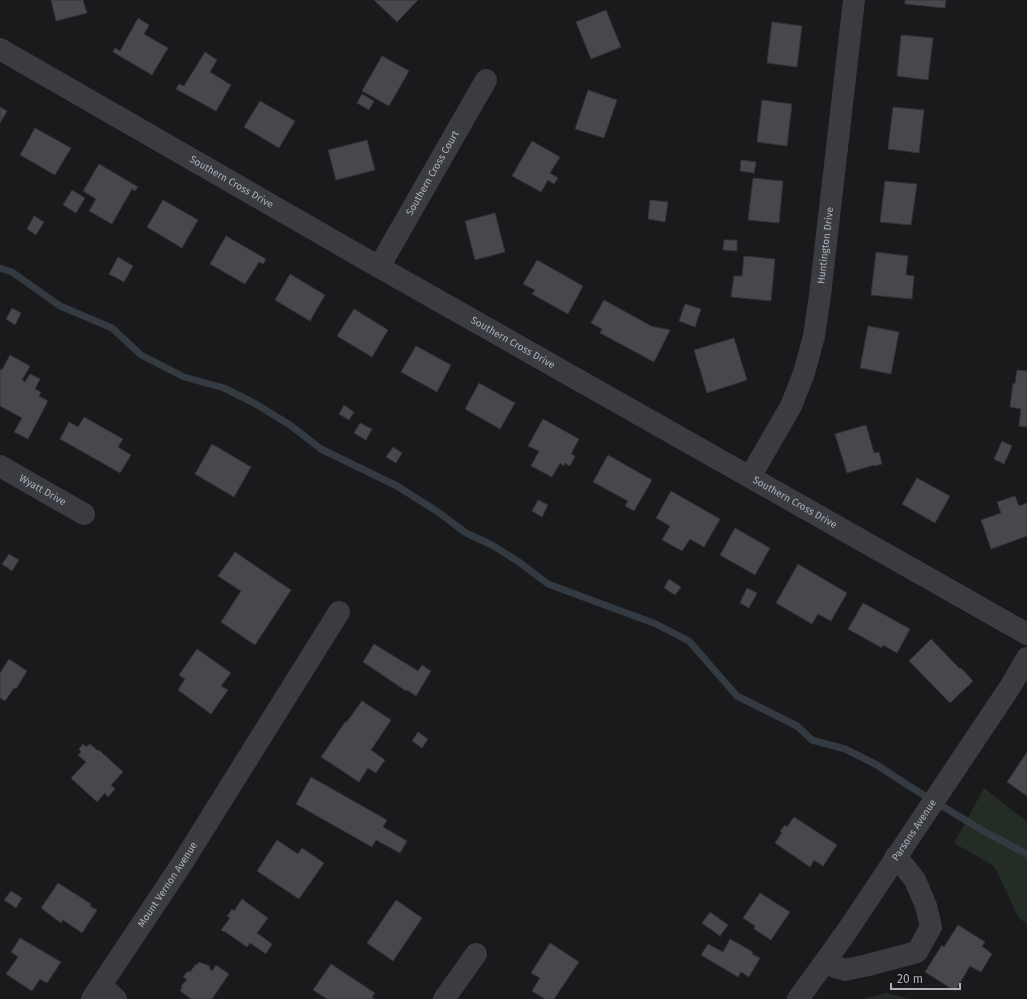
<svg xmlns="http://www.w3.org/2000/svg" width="1027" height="999" viewBox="0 0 1027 999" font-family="'Fira Sans',sans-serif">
	<rect width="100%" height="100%" fill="#1a1a1c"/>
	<path fill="#242c26" d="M 984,788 L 1027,822 L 1027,924 L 1019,918 L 994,866 L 954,843 Z
		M 886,993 L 909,999 L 863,999 Z"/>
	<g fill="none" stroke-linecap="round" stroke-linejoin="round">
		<path stroke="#333a41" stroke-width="7" d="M 0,268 L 12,272 L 60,306 L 112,328 L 141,355 L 184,377 L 224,388 L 254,403 L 290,425 L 321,449 L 397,486 L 438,512 L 466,533 L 492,545 L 519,562 L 548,584 L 656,624 L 689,641 L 737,696 L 797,726 L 812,740 L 845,749 L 877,765 L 909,786 L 985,832 L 1027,854"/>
	</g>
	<path fill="#47474c" stroke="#343438" d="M 51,0 L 83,0 L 87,13 L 56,21 Z
		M 374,0 L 418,0 L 397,22 Z
		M 905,0 L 946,0 L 945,8 L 905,4 Z
		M 606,10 L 621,47 L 591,59 L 576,22 Z
		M 138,18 L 149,25 L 144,34 L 168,48 L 152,75 L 113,52 L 115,48 L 120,51 Z
		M 772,22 L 802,26 L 797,67 L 767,63 Z
		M 901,35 L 933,38 L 928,80 L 897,76 Z
		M 205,52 L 217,60 L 210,72 L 231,85 L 216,111 L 176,89 L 179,84 L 184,86 Z
		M 382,56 L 409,71 L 389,106 L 362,91 Z
		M 588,90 L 617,100 L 604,138 L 575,129 Z
		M 362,94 L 374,101 L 369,110 L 357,103 Z
		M 762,100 L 792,104 L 787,146 L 757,142 Z
		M 260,101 L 295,121 L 279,148 L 244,127 Z
		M 0,107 L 7,111 L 0,123 Z
		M 893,107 L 924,110 L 919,153 L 888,149 Z
		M 35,128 L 71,148 L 55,175 L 20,155 Z
		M 367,140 L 375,170 L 336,180 L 328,150 Z
		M 532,141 L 560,157 L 550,173 L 558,178 L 554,184 L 548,180 L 541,192 L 512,176 Z
		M 741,160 L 756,162 L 754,173 L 740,171 Z
		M 99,164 L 138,187 L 135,191 L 132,189 L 112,224 L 89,211 L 96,199 L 83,191 Z
		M 753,178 L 783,181 L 779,223 L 748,220 Z
		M 885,181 L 917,184 L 911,225 L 880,222 Z
		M 72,190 L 85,198 L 76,213 L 63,205 Z
		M 163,200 L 198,220 L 182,248 L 147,227 Z
		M 650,200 L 668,202 L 665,222 L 648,219 Z
		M 495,213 L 505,252 L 475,260 L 465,221 Z
		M 34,216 L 44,222 L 36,235 L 27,229 Z
		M 226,236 L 266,259 L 263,264 L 259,262 L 245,284 L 210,264 Z
		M 724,240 L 737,240 L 737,251 L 723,250 Z
		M 876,252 L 908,256 L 906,275 L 914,276 L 912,299 L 871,295 Z
		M 744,256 L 775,259 L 771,301 L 731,297 L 734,276 L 742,276 Z
		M 118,257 L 133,266 L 124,282 L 109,274 Z
		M 537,260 L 583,286 L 568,314 L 532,294 L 535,290 L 523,284 Z
		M 290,274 L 325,295 L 310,321 L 275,300 Z
		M 604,300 L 651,326 L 670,330 L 654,362 L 600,333 L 602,329 L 591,323 Z
		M 685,304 L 701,309 L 695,327 L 679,321 Z
		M 12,308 L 21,313 L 15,325 L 6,319 Z
		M 354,309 L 388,330 L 372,357 L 337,336 Z
		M 868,326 L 899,332 L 891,374 L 860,368 Z
		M 734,338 L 747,380 L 707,393 L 694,350 Z
		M 416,346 L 451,365 L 437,392 L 401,372 Z
		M 10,355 L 30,366 L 22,380 L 25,382 L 30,374 L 40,379 L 35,389 L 41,392 L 39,396 L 48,401 L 28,439 L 14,432 L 22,418 L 0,406 L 0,369 L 2,370 Z
		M 1017,370 L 1027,371 L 1027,427 L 1019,426 L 1021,409 L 1010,407 L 1013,383 L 1015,384 Z
		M 479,383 L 515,403 L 500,429 L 465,409 Z
		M 344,405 L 354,412 L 349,420 L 339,414 Z
		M 84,417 L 123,439 L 118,447 L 131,455 L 120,473 L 60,439 L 69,422 L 78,427 Z
		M 543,419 L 579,439 L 571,454 L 575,456 L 570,466 L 565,463 L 564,466 L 560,463 L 552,477 L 531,466 L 539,451 L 528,446 Z
		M 360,423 L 372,429 L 366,440 L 354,433 Z
		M 866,425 L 874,453 L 879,452 L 882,464 L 874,466 L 874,465 L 847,473 L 835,434 Z
		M 1002,441 L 1012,446 L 1004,464 L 994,459 Z
		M 212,444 L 251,467 L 234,497 L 195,474 Z
		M 393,447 L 402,453 L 396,463 L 386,457 Z
		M 608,455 L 652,480 L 634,511 L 625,506 L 628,501 L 593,482 Z
		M 917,478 L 950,496 L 935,523 L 902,504 Z
		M 671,491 L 720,519 L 704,547 L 690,539 L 682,551 L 662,540 L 670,526 L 656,518 Z
		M 1015,496 L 1019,506 L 1027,503 L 1027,536 L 991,549 L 981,520 L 1001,513 L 997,502 Z
		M 538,500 L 548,505 L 542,517 L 532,511 Z
		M 735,528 L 770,548 L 755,575 L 720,555 Z
		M 235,552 L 291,590 L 255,645 L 221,622 L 241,591 L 218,576 Z
		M 9,554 L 19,560 L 12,571 L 2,564 Z
		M 798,564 L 847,593 L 831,621 L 818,614 L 812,624 L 776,603 Z
		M 669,579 L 681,587 L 675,595 L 664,588 Z
		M 747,588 L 757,593 L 749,608 L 740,603 Z
		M 863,603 L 910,629 L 897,653 L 883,645 L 882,648 L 848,629 Z
		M 931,639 L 960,669 L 961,668 L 973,681 L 950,703 L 909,661 Z
		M 374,644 L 418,671 L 422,665 L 431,671 L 416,696 L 407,690 L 406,691 L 363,662 Z
		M 197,649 L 231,673 L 221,686 L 228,690 L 211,714 L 178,690 L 185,679 L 179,675 Z
		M 9,659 L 27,671 L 16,689 L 14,688 L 5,701 L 0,698 L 0,673 Z
		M 362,701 L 391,720 L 371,750 L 385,760 L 376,773 L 368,768 L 359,782 L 321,757 L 345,722 L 346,723 Z
		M 418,732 L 428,739 L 422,748 L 412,741 Z
		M 83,744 L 86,747 L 90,744 L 98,751 L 99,750 L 123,772 L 111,785 L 115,789 L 108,797 L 105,793 L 97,802 L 71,778 L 86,762 L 78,755 L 81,752 L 79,749 Z
		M 1027,752 L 1027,796 L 1007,782 Z
		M 311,777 L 387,820 L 383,827 L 407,841 L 400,853 L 376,840 L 372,847 L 296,804 Z
		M 794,817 L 837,845 L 823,866 L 814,860 L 810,867 L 775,843 L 782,832 L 780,831 L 785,825 L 787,827 Z
		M 277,840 L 298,854 L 302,848 L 324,863 L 299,899 L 257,871 Z
		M 58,883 L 91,904 L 90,906 L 97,910 L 82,933 L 63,920 L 61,923 L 41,908 Z
		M 11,891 L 22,898 L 16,908 L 4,900 Z
		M 760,893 L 790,912 L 771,940 L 754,929 L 755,926 L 743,918 Z
		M 242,899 L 268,918 L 257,933 L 272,944 L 266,954 L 250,943 L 247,947 L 224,931 L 224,932 L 221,930 L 230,918 L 227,916 L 232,909 L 234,911 Z
		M 396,900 L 422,918 L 393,961 L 367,943 Z
		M 710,912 L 728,925 L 720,936 L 702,923 Z
		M 958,925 L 985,942 L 982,946 L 992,954 L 981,972 L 970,966 L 955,991 L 925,972 L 942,945 L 944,947 Z
		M 20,938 L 61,962 L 47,983 L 40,979 L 32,991 L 6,974 L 18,957 L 11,952 Z
		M 730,939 L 753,952 L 752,954 L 760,958 L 749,977 L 741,972 L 738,977 L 701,955 L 708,944 L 723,952 Z
		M 550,943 L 579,962 L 554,999 L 545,999 L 532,991 L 540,978 L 531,973 Z
		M 199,962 L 210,966 L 209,968 L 212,971 L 216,965 L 229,974 L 212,999 L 191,999 L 180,991 L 182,988 L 181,986 L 187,980 L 183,977 L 188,971 L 190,972 L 196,964 L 197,965 Z
		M 331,964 L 375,993 L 372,997 L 375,999 L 327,999 L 313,990 Z"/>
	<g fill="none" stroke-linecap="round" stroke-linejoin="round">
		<g stroke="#3b3c41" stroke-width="22">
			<path id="s1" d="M 0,49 L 379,267 L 1027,634"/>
			<path id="s2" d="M 379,267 L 486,80"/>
			<path id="s3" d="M 0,466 L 84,514"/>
			<path id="s4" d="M 750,477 L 791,406 L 804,373 L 814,336 L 820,295 L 854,0"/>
			<path d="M 824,963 L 845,970 L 868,965 L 917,952 L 931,927 L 926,906 L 915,880 L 896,856"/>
			<path d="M 101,986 L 116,999"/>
			<path id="s5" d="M 92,999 L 183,862 L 339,612"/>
			<path d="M 444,999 L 476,954"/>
			<path id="s6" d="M 798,999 L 845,934 L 1010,687 L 1027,658"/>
		</g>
	</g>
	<g text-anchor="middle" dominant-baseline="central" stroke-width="4" stroke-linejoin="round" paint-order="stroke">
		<g font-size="10" fill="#adb0ba" stroke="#151517">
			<text stroke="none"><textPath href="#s2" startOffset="108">Southern Cross Court</textPath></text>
			<text stroke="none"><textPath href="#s1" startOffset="267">Southern Cross Drive</textPath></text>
			<text stroke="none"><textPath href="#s4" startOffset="247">Huntington Drive</textPath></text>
			<text stroke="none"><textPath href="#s1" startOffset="591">Southern Cross Drive</textPath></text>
			<text stroke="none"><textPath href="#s3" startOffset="49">Wyatt Drive</textPath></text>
			<text stroke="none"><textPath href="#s1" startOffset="915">Southern Cross Drive</textPath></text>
			<text stroke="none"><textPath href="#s6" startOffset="205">Parsons Avenue</textPath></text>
			<text stroke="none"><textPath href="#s5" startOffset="137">Mount Vernon Avenue</textPath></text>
		</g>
	</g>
	<path d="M891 983v6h69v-6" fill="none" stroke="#adb0ba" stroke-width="2"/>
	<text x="897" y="983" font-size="12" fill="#adb0ba" stroke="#151517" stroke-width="3" paint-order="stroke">20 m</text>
</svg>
